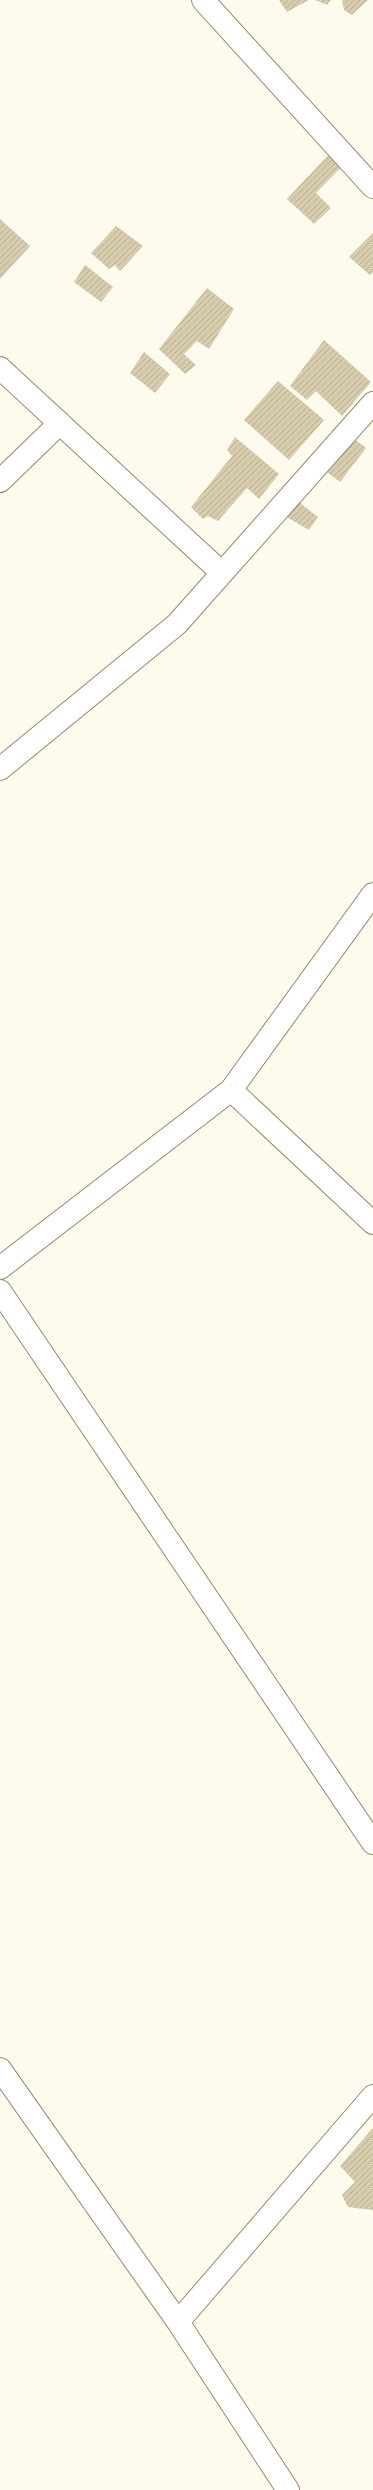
<svg xmlns="http://www.w3.org/2000/svg" width="373" height="2490" viewBox="0 0 373 2490" font-family="'Space Grotesk',sans-serif">
	<defs>
		<pattern id="building-hatch" width="6" height="6" patternUnits="userSpaceOnUse"><rect width="6" height="6" fill="#d8ccaf"/><path d="M-1 1l2-2M0 6l6-6M5 7l2-2" fill="none" stroke="#bab096"/></pattern>
	</defs>
	<rect width="100%" height="100%" fill="#fefaee"/>
	<path fill="url(#building-hatch)" d="M 279,0 L 309,0 L 287,12 Z
		M 315,0 L 331,0 L 327,5 Z
		M 342,0 L 368,0 L 352,15 L 344,10 Z
		M 332,151 L 345,163 L 316,193 L 331,208 L 314,224 L 287,199 Z
		M 0,219 L 30,246 L 0,279 Z
		M 116,226 L 143,246 L 120,271 L 115,265 L 109,269 L 91,253 Z
		M 373,233 L 373,272 L 370,275 L 349,257 Z
		M 85,265 L 113,287 L 101,302 L 74,282 Z
		M 207,288 L 234,309 L 209,349 L 197,341 L 184,354 L 196,365 L 185,374 L 159,349 Z
		M 324,340 L 371,382 L 342,416 L 316,391 L 307,400 L 290,386 Z
		M 144,352 L 170,374 L 155,393 L 130,373 Z
		M 278,381 L 324,420 L 289,460 L 244,420 Z
		M 349,435 L 366,448 L 340,482 L 323,469 Z
		M 235,437 L 279,474 L 259,499 L 247,488 L 218,521 L 208,516 L 203,519 L 191,507 L 232,456 L 227,450 Z
		M 295,499 L 318,517 L 309,530 L 285,516 Z
		M 373,2128 L 373,2210 L 348,2207 L 342,2195 L 355,2182 L 340,2166 Z"/>
	<g fill="none" stroke-linecap="round" stroke-linejoin="round">
		<g stroke="#958a6f" stroke-width="24">
			<path id="minor" d="M 203,0 L 373,187
				M 0,368 L 222,573
				M 0,481 L 60,423
				M 0,769 L 177,624 L 373,403
				M 231,1090 L 373,1223
				M 0,1268 L 231,1090 L 373,894
				M 0,1291 L 373,1843
				M 0,2069 L 178,2322 L 288,2490
				M 178,2322 L 373,2096"/>
		</g>
		<use href="#minor" stroke="#fff" stroke-width="22"/>
	</g>
</svg>
